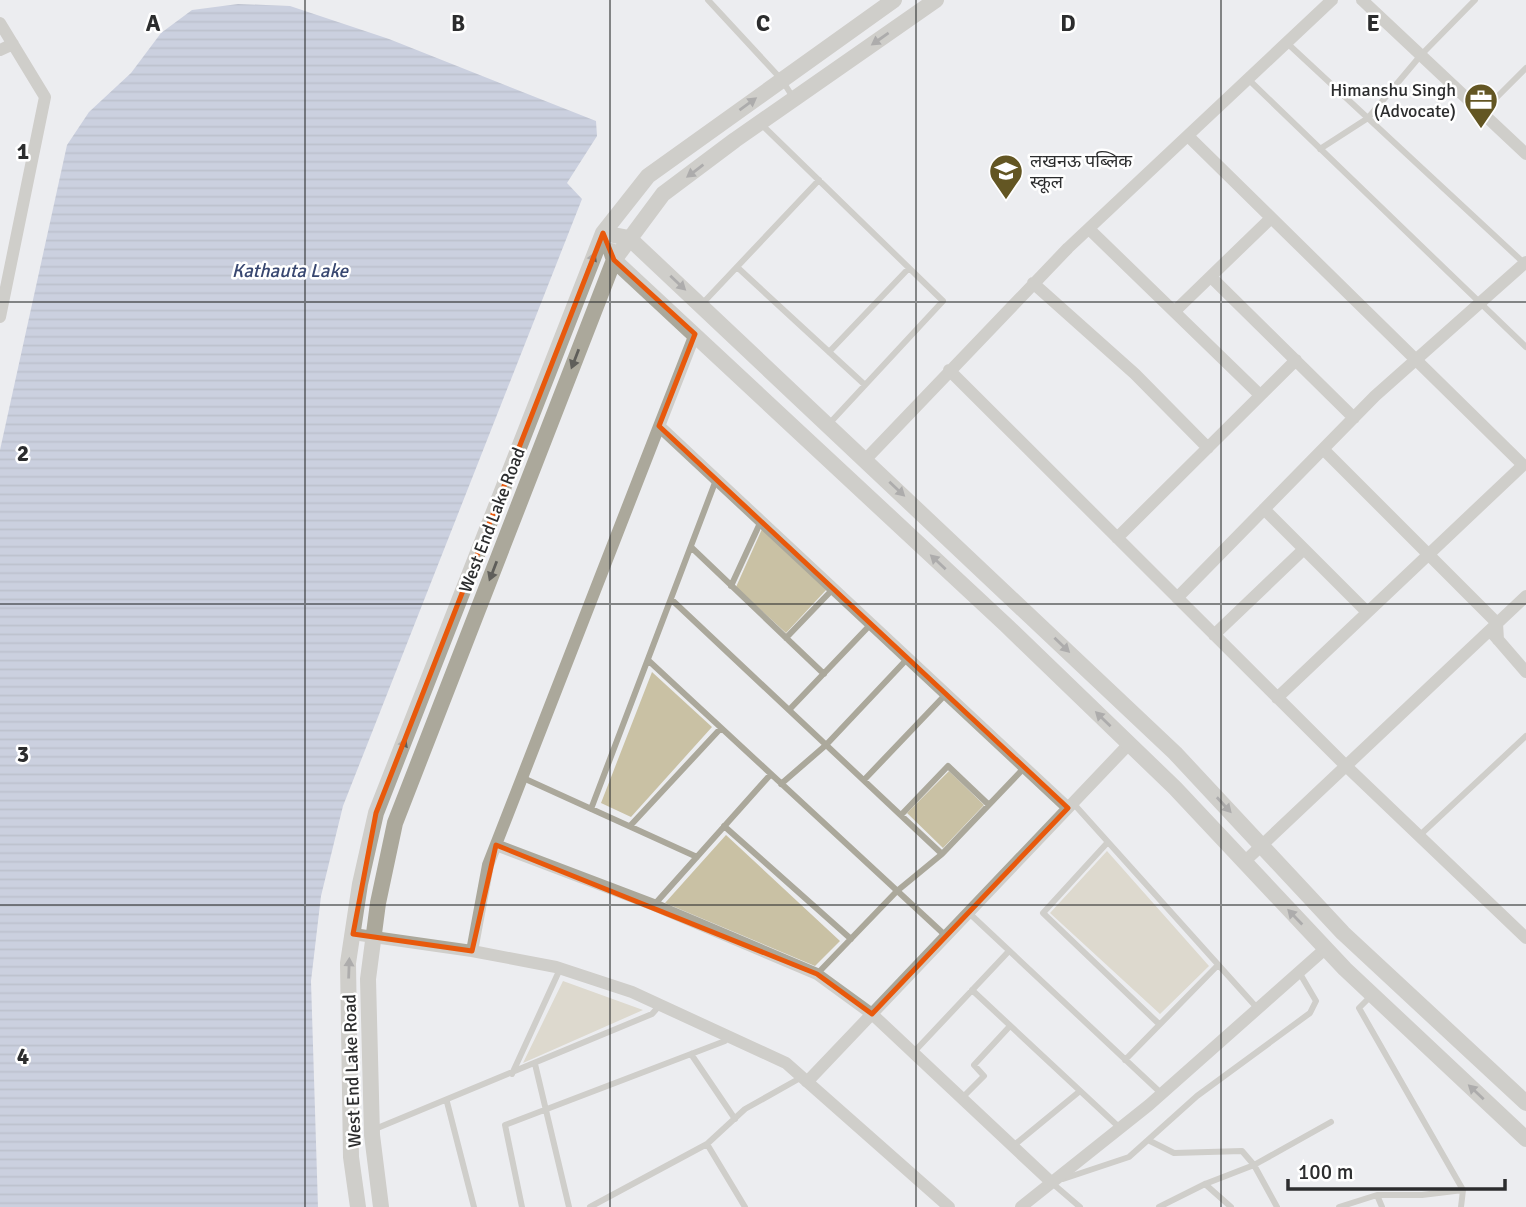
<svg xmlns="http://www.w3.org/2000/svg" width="1526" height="1207" viewBox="0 0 1526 1207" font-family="Signika,'Noto Sans Devanagari',sans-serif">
	<defs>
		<pattern id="water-rules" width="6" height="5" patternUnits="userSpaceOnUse" patternTransform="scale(1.75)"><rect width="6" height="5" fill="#a2aeca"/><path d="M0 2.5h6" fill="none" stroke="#848ea4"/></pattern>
	</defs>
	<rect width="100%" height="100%" fill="#ecedf0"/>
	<path fill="#c9c1a4" d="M 762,529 L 827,589 L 786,633 L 736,587 Z
		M 652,672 L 712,727 L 631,817 L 601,803 Z
		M 949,771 L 984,805 L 943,848 L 907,813 Z
		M 726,835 L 840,941 L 815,966 L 665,903 Z
		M 1107,851 L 1209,966 L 1160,1014 L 1050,913 Z
		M 563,981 L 643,1010 L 523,1063 Z"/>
	<path fill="url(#water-rules)" d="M 238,4 L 290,6 L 389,39 L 596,121 L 597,136 L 567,183 L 582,199 L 343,806 L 321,896 L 311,981 L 318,1207 L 0,1207 L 0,450 L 67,145 L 89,112 L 131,73 L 161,33 L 192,10 Z"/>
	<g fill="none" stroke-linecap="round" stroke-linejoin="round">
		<path stroke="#aba89b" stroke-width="6" d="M 708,0 L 782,80 L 794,99
			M 1287,43 L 1524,263
			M 1248,79 L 1526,347
			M 1482,112 L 1526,68
			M 761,124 L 943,301 L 828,425
			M 1320,149 L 1368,118 L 1421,55 L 1475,0
			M 737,267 L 865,385
			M 702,304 L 819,180
			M 829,352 L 909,268
			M 691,547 L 824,674
			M 731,586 L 761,521
			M 672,600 L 942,854
			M 786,638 L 833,589
			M 649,661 L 946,936
			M 789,710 L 871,624
			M 521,777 L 697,857
			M 864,780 L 946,694
			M 781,784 L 826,745 L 908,658
			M 1073,803 L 1258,1009
			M 591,809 L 716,480
			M 901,815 L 948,766 L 989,805
			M 630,826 L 721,728
			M 724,826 L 851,939
			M 1419,836 L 1526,736
			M 1108,842 L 1043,913 L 1159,1024
			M 654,905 L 771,774
			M 969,913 L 1162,1094
			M 817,974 L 897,891 L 942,854 L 1025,767
			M 972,990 L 1120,1128
			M 1372,995 L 1359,1008 L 1463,1190 L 1461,1207
			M 913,1053 L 1009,951
			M 691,1054 L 735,1119
			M 1125,1060 L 1218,965
			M 535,1064 L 569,1207
			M 512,1074 L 560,969
			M 962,1098 L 984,1076 L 974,1065 L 1010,1026
			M 447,1102 L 474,1207
			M 375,1129 L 652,1014 L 660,1005
			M 1148,1140 L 1174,1153 L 1242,1151 L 1254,1165 L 1277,1207
			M 707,1144 L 745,1207
			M 1013,1146 L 1080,1091
			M 1063,1179 L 1129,1157 L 1197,1096 L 1310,1013 L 1316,1001 L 1299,972
			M 1052,1183 L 1080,1207
			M 1205,1184 L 1231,1207
			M 1377,1195 L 1382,1207
			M 522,1207 L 505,1125 L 725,1041 L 727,1036
			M 590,1207 L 707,1144 L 745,1109 L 802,1077
			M 1159,1207 L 1205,1184 L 1254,1165 L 1331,1122
			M 1339,1207 L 1377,1195 L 1422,1195 L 1463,1190"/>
		<path stroke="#aba89b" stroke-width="12" d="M 1362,0 L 1526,154
			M 0,23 L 45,97 L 0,317
			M 0,50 L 13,44
			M 1188,136 L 1523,465 L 1277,698
			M 1089,229 L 1259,394
			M 1211,277 L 1354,418
			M 1033,283 L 1135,374 L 1208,448
			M 1175,311 L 1271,218
			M 949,370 L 1346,766 L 1526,938
			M 659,426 L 1068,808
			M 1323,449 L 1497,623 L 1498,640
			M 865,460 L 1068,248 L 1332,0
			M 1264,509 L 1367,612
			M 1117,538 L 1296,360
			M 1177,598 L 1375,396 L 1526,262
			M 1214,635 L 1304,549
			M 1494,635 L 1526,672
			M 496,845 L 654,905 L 817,974 L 872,1014 L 1051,1182
			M 1243,863 L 1526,596
			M 353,934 L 472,951 L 556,967 L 632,992 L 786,1063 L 949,1207
			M 472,951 L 488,865 L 695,334
			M 807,1082 L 1129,744
			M 1021,1207 L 1149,1105 L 1325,949"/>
		<path stroke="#aba89b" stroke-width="16" d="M 603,233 L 629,238 L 1175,753 L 1343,933 L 1526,1103
			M 611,251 L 614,260 L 1006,625 L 1175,788 L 1345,969 L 1526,1139
			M 358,1207 L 351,1157 L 348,963 L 360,884 L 376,813 L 603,233 L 648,176 L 894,0
			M 381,1207 L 372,1135 L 368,979 L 378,903 L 395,823 L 614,260 L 663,194 L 735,140 L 936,0"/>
	</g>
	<defs><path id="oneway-solid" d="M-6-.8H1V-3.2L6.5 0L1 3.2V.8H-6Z" transform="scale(1.75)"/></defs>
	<g fill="#5f5e5a">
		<use href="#oneway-solid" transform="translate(880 39) rotate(145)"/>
		<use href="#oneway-solid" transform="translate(748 104) rotate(-36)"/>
		<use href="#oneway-solid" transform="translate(695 171) rotate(143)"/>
		<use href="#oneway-solid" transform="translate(591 262) rotate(-67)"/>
		<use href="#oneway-solid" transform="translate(678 283) rotate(43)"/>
		<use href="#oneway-solid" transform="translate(575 359) rotate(111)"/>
		<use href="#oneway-solid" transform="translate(897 489) rotate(43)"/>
		<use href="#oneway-solid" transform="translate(938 562) rotate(-137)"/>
		<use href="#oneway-solid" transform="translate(493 571) rotate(111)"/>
		<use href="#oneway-solid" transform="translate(1062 645) rotate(44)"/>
		<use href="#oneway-solid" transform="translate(1103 719) rotate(-136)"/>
		<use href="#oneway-solid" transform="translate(402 748) rotate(-69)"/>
		<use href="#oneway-solid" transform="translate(1224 805) rotate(47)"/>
		<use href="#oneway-solid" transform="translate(1295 917) rotate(-134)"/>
		<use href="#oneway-solid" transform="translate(349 968) rotate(-88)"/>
		<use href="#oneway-solid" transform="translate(1476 1092) rotate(-137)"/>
	</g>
	<path d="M0 0H1526V1207H0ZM 603,233 L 614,260 L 695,334 L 659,426 L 1068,808 L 872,1014 L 817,974 L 496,845 L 472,951 L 353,934 L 376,813 Z" fill="#ecedf0" fill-opacity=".55" fill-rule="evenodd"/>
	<path fill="none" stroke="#e8590c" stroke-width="5" stroke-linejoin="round" d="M 603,233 L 614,260 L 695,334 L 659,426 L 1068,808 L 872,1014 L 817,974 L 496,845 L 472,951 L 353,934 L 376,813 Z"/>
	<path fill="none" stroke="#2c2d2e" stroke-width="2" stroke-opacity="0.55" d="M 305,0 L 305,1207M 610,0 L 610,1207M 916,0 L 916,1207M 1221,0 L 1221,1207M 0,302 L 1526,302M 0,604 L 1526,604M 0,905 L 1526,905"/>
	<defs>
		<g id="office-pin" transform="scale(1.75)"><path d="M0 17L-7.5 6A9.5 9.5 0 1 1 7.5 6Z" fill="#635623" stroke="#fff"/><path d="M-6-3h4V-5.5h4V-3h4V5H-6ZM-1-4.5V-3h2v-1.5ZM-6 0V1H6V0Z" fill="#fff"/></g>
		<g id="school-pin" transform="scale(1.75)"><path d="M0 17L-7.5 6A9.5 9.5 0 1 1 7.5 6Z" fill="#635623" stroke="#fff"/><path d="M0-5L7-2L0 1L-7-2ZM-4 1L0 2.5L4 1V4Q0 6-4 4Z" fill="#fff"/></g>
	</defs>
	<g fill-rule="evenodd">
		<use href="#office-pin" x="1481" y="100"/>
		<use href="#school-pin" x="1006" y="171"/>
	</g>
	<g text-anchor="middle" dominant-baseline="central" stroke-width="5" stroke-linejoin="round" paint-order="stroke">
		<g font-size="18" fill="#2c2d2e" stroke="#fff" text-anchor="end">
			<text x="1456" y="90">Himanshu Singh<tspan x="1456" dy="21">(Advocate)</tspan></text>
			<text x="1030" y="161" text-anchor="start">लखनऊ पब्लिक<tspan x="1030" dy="21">स्कूल</tspan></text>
		</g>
		<g font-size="18" fill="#2c2d2e" stroke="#fff">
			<text transform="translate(492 520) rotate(-69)">West End Lake Road</text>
			<text transform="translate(352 1071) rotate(-92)">West End Lake Road</text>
		</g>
		<g font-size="19" font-style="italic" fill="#384770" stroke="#fff">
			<text x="290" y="271">Kathauta Lake</text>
		</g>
	</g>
	<g font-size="23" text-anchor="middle" font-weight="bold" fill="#2c2d2e" stroke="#fff" stroke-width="5" stroke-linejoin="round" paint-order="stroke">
		<text x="153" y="31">A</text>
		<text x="458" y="31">B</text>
		<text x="763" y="31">C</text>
		<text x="1068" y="31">D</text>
		<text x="1373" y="31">E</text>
		<text x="23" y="159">1</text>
		<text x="23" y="461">2</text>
		<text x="23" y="762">3</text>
		<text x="23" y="1064">4</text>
	</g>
	<path d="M1288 1179v10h217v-10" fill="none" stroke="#2c2d2e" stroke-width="3.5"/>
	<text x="1298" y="1179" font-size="21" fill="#2c2d2e" stroke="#ffffff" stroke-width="5" paint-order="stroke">100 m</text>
</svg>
